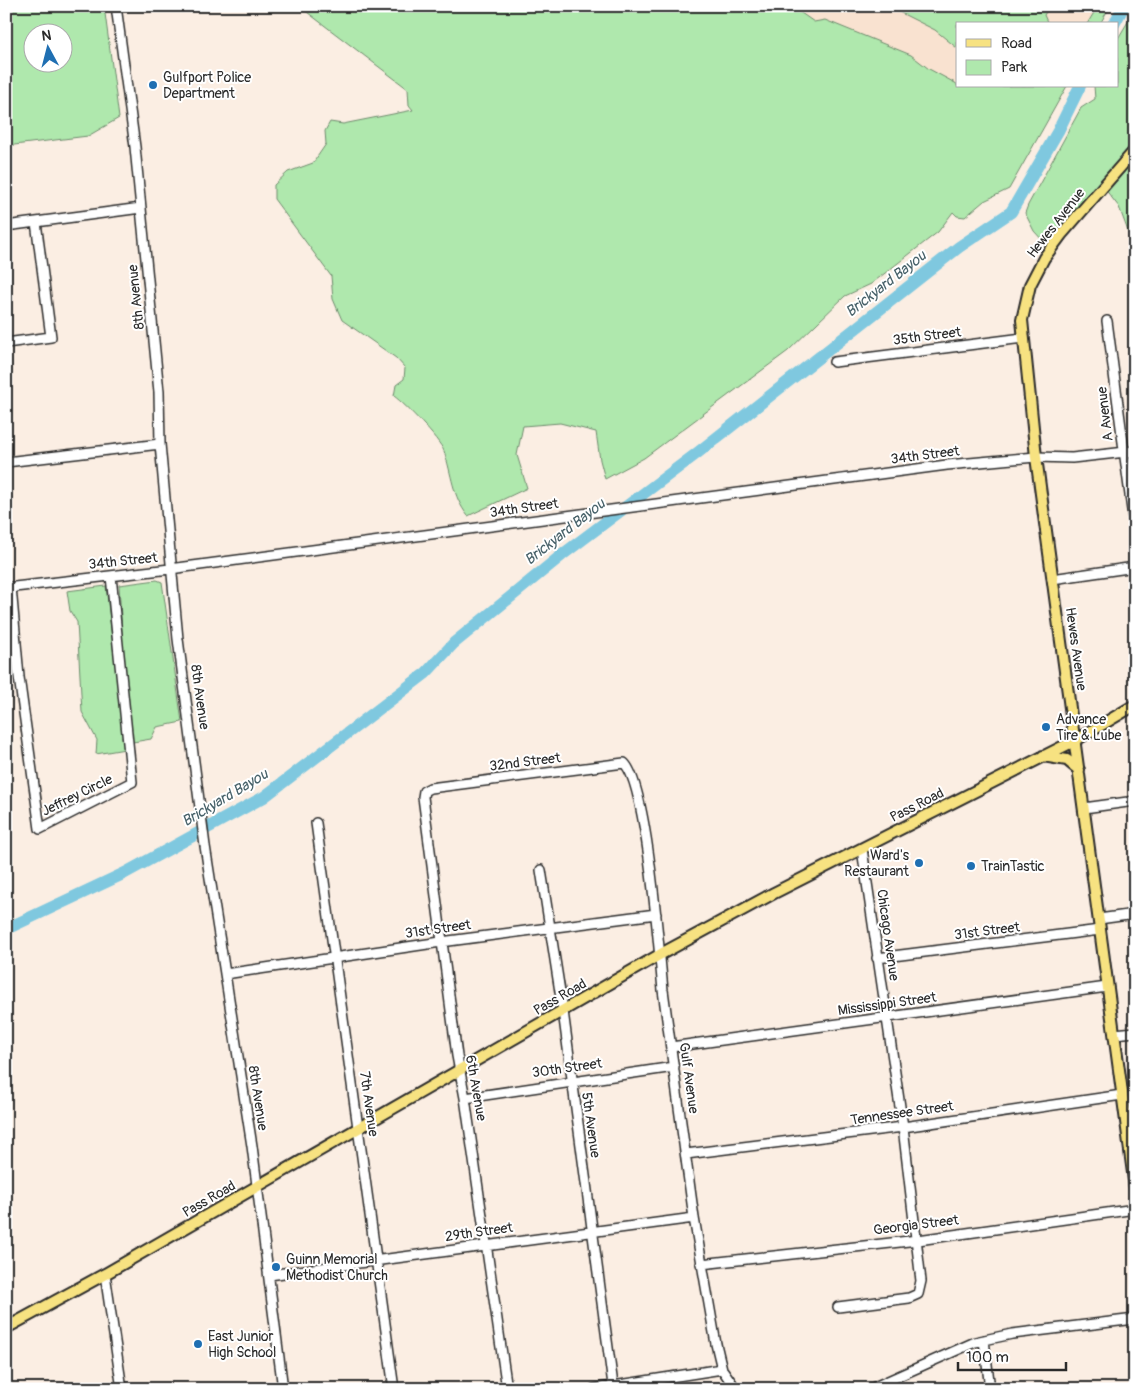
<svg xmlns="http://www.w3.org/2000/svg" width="1141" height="1395" viewBox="0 0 1141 1395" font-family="Pangolin,sans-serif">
	<rect width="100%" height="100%" fill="#fbeee3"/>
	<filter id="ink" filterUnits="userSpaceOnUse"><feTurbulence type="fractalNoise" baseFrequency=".02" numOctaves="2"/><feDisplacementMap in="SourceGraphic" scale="10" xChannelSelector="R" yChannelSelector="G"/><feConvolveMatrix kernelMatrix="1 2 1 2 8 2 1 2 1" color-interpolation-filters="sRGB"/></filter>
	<g filter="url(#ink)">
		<path fill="#f9e2d0" d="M 366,6 L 1098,6 L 1087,24 L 957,24 L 957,86 L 1029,125 L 729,35 Z"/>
		<path fill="#afe8ad" stroke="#6d8a6c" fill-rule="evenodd" d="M 6,6 L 104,6 L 119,118 L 88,136 L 6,146 ZM 32,32 L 62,32 L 62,62 L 32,62 Z
			M 299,6 L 791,6 L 814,22 L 825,20 L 911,55 L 929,69 L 957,84 L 957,86 L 1067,86 L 1009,189 L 984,201 L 965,217 L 957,216 L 953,212 L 938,232 L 871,284 L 845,296 L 788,351 L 644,458 L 605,479 L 600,460 L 596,432 L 560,423 L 523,426 L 517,455 L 527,488 L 468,516 C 452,496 452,474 444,451 C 439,439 406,405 394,396 L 396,385 L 404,379 L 405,368 L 396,358 L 342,320 L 333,299 L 331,276 L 274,199 L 274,185 L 288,172 L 313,163 L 326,144 L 325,131 L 330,122 L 343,124 L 413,110 L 409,105 L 408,89 Z
			M 887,6 L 1050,6 L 1044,15 L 1048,24 L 957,24 L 957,48 L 935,30 Z
			M 1098,6 L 1110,6 L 1100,24 L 1087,24 Z
			M 1135,10 L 1135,141 L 1052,240 L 1044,242 L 1034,231 L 1025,213 L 1028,205 L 1081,108 L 1095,99 L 1094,86 L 1117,86 L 1117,40 Z
			M 1135,154 L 1135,250 L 1119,207 L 1105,189 Z
			M 157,580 L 162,582 L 182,722 L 157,727 L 151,739 L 133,742 L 124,665 L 119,585 Z
			M 106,586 L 125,749 L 96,754 L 97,740 L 82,712 L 77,622 L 70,611 L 67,591 Z"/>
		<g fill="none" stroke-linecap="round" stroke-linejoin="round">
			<path stroke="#7fc8df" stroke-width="12" d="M 1114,24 L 1124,6
				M 6,929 L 125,873 L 264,797 L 426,673 L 454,643 L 562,555 L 696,454 L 959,247 L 1011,212 L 1058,131 L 1080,86"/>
			<g stroke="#2b2b2b" stroke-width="12">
				<path id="minor" d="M 116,6 L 135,147 L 159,392 L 160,444 L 178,639 L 205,846 L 252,1146 L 283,1389
					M 6,226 L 141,208
					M 1107,321 L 1135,533
					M 6,343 L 51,337 L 36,222
					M 834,362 L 1023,338
					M 6,462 L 160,444
					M 1052,579 L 1135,567
					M 11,587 L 19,677 L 40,829 L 132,782 L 111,576
					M 6,588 L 170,569 L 947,465 L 1036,457 L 1072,458 L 1135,451
					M 1084,808 L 1135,801
					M 316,823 L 394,1389
					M 541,870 L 563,1011 L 613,1385
					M 1099,919 L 1135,914
					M 877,958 L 1100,930
					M 225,974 L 441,942 L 656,914
					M 1114,1034 L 1135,1032
					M 671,1047 L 1107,987
					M 465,1098 L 674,1067
					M 686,1154 L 903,1127 L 1122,1095
					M 701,1264 L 918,1240 L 1135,1209
					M 105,1274 L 122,1389
					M 269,1275 L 694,1218
					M 838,1307 L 909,1298 L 918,1294 L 921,1281 L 903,1127 L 862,849
					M 984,1340 L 990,1389
					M 507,1389 L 465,1098 L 457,1056 L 423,797 L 424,791 L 430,788 L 624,763 C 647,783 659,952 663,990 L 694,1218 L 716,1344 L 722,1369 L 736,1389
					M 594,1389 L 722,1369
					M 870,1389 L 975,1342 L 1012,1334 L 1135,1319"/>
			</g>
			<g stroke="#2b2b2b" stroke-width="14">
				<path id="major" d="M 1135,150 L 1061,235 L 1044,258 L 1030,285 L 1022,320 L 1036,457 L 1135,1188
					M 1043,756 L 1067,760 L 1079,770
					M 6,1328 L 105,1274 L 661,954 L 774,893 L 1076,740 L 1135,705"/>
			</g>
			<use href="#minor" stroke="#fff" stroke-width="9"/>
			<use href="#major" stroke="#f7e281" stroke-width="10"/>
		</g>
	</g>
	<g fill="#1f6fb2" stroke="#fff" stroke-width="2">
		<circle cx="153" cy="85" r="5"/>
		<circle cx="1046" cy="727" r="5"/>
		<circle cx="919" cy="863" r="5"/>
		<circle cx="971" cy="866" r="5"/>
		<circle cx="276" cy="1267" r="5"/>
		<circle cx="198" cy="1344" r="5"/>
	</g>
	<g text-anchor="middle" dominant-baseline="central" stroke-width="4" stroke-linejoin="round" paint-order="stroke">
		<g font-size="14" fill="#2b2b2b" stroke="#fff" text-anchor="start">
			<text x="163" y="77">Gulfport Police<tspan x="163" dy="16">Department</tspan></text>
			<text x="1056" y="719">Advance<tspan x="1056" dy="16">Tire &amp; Lube</tspan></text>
			<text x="909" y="855" text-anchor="end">Ward's<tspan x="909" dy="16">Restaurant</tspan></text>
			<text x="981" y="866">TrainTastic</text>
			<text x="286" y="1259">Guinn Memorial<tspan x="286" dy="16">Methodist Church</tspan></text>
			<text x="208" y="1336">East Junior<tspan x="208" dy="16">High School</tspan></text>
		</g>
		<g font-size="14" fill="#2b2b2b" stroke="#fff">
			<text transform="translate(1056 223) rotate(-52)">Hewes Avenue</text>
			<text transform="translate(136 297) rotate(-96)">8th Avenue</text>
			<text transform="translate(927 336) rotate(-7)">35th Street</text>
			<text transform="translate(1105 414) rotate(-97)">A Avenue</text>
			<text transform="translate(925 455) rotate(-7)">34th Street</text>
			<text transform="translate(524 508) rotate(-8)">34th Street</text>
			<text transform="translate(123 561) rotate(-6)">34th Street</text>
			<text transform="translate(1076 649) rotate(82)">Hewes Avenue</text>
			<text transform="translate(200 697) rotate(82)">8th Avenue</text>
			<text transform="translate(525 762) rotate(-7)">32nd Street</text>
			<text transform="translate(77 795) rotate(-26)">Jeffrey Circle</text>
			<text transform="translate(917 805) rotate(-27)">Pass Road</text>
			<text transform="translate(438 929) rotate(-8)">31st Street</text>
			<text transform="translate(987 931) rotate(-7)">31st Street</text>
			<text transform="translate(888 935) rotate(82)">Chicago Avenue</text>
			<text transform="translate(560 997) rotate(-30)">Pass Road</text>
			<text transform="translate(887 1004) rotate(-8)">Mississippi Street</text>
			<text transform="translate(567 1068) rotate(-8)">30th Street</text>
			<text transform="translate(689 1078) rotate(82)">Gulf Avenue</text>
			<text transform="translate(476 1088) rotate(80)">6th Avenue</text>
			<text transform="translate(258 1098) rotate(81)">8th Avenue</text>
			<text transform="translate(369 1104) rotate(82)">7th Avenue</text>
			<text transform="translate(902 1113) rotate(-8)">Tennessee Street</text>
			<text transform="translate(591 1125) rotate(82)">5th Avenue</text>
			<text transform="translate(209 1199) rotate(-30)">Pass Road</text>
			<text transform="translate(916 1225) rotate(-7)">Georgia Street</text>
			<text transform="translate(479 1232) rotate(-8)">29th Street</text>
		</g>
		<g font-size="15" font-style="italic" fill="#48626a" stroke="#fff">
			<text transform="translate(886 284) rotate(-38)">Brickyard Bayou</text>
			<text transform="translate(565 532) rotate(-38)">Brickyard Bayou</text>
			<text transform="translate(225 798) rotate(-31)">Brickyard Bayou</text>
		</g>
	</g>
	<rect width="1141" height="1395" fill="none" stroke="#fff" stroke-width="25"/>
	<rect x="12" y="12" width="1116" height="1370" fill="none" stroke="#2b2b2b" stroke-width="2" filter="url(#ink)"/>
	<rect x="956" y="22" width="162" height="65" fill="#ffffff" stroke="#aaaaaa"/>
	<rect x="966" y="39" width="25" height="8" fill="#f7e281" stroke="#aaaaaa"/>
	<text x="1001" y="48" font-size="15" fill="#2b2b2b">Road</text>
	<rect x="966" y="60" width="25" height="15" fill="#afe8ad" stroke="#aaaaaa"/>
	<text x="1001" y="72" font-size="15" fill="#2b2b2b">Park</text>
	<g transform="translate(48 48) rotate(353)"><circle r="24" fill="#ffffff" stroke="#aaaaaa"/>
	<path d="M0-4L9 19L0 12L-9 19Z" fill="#1f6fb2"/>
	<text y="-8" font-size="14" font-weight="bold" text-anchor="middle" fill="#2b2b2b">N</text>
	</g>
	<path d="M958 1362v8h108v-8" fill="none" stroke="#2b2b2b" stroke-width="2.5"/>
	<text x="966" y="1362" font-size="15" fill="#2b2b2b" stroke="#ffffff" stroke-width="4" paint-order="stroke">100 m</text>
</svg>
